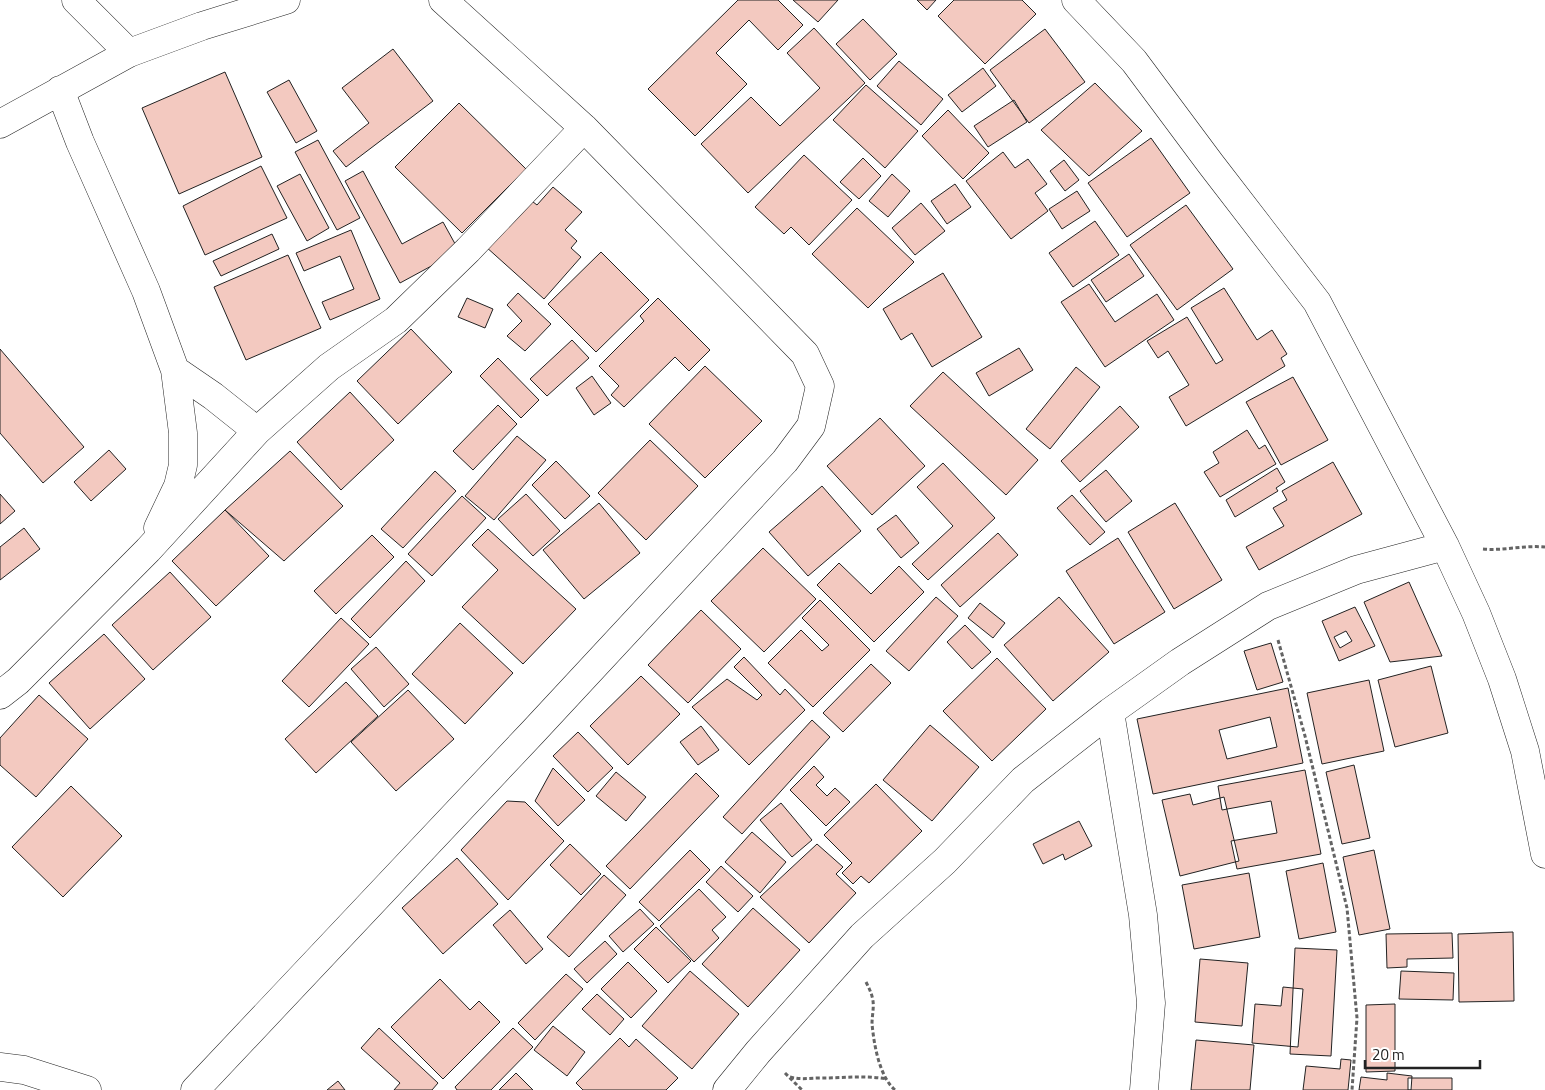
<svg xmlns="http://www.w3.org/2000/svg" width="1545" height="1090" viewBox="0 0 1545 1090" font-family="'Titillium Web',sans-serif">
	<rect width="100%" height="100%" fill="#fff"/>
	<path fill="#f3c9c0" stroke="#222" fill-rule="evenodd" d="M 738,0 L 778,0 L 803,25 L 778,50 L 749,20 L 716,53 L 747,84 L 695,136 L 648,89 Z
		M 793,0 L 838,0 L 818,22 Z
		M 917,0 L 936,0 L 927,10 Z
		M 954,0 L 1022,0 L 1036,14 L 985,64 L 938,16 Z
		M 863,19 L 897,54 L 870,80 L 836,44 Z
		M 814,28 L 865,83 L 748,193 L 701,144 L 751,97 L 780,126 L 820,88 L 787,53 Z
		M 1045,29 L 1085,82 L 1029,123 L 990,70 Z
		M 393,49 L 433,101 L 346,167 L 333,151 L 369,123 L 342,88 Z
		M 899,61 L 943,99 L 921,125 L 877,86 Z
		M 983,68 L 996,86 L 962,112 L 948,95 Z
		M 225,72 L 262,157 L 179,194 L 142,108 Z
		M 289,80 L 317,131 L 296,143 L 267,92 Z
		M 1095,83 L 1142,131 L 1089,176 L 1041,130 Z
		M 866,85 L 918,131 L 885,168 L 833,120 Z
		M 1014,100 L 1027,122 L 988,147 L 974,126 Z
		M 459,103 L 526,169 L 462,233 L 395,167 Z
		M 948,110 L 989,153 L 963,179 L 922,136 Z
		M 1151,138 L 1190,193 L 1127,237 L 1088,183 Z
		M 318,140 L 360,218 L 337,230 L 295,152 Z
		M 1003,152 L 1015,168 L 1028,159 L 1047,184 L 1035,193 L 1048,211 L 1011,239 L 966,181 Z
		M 804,155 L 852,200 L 809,245 L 791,227 L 784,234 L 755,207 Z
		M 863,158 L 881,176 L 859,199 L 840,182 Z
		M 1064,160 L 1079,180 L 1065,191 L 1050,171 Z
		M 261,166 L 287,218 L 205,255 L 183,206 Z
		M 363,171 L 402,244 L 443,222 L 459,251 L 400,283 L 345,181 Z
		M 300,174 L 329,228 L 307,241 L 277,186 Z
		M 892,174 L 910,191 L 888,217 L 869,201 Z
		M 955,184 L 971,207 L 947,224 L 931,201 Z
		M 553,187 L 582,212 L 565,230 L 577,241 L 571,248 L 581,257 L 544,299 L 485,246 L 528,198 L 537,205 Z
		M 1077,191 L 1090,211 L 1062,229 L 1049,209 Z
		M 921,203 L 945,231 L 915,255 L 892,228 Z
		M 1186,205 L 1233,269 L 1177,310 L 1130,245 Z
		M 857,208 L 914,262 L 868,308 L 812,254 Z
		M 1095,221 L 1119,255 L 1073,287 L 1049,253 Z
		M 351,230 L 380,299 L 330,320 L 322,302 L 354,289 L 340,256 L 304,271 L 296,253 Z
		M 272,234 L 279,249 L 221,276 L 213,261 Z
		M 601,252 L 649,300 L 596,352 L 548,304 Z
		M 1129,254 L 1144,276 L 1106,302 L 1091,280 Z
		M 288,255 L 321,328 L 246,360 L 214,287 Z
		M 943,273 L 982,337 L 932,367 L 912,333 L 901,340 L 883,309 Z
		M 1089,284 L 1115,322 L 1157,294 L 1174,320 L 1105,367 L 1061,302 Z
		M 1224,288 L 1257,340 L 1272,330 L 1287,354 L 1281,358 L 1285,366 L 1186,426 L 1169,397 L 1189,385 L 1168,351 L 1158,358 L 1147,341 L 1187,317 L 1216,364 L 1223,360 L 1191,308 Z
		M 518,293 L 551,324 L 525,351 L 507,336 L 522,321 L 507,305 Z
		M 467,298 L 493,309 L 485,328 L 458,317 Z
		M 658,298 L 710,350 L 689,371 L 675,357 L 624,407 L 611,395 L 619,386 L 599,366 L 644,321 L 640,316 Z
		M 411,329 L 452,372 L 398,424 L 357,381 Z
		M 572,340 L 589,358 L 547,396 L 530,379 Z
		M 1019,348 L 1033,370 L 989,396 L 976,373 Z
		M 0,349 L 84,447 L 43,483 L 0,433 Z
		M 498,358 L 539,400 L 521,418 L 480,376 Z
		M 705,366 L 762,421 L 705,478 L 649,424 Z
		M 1076,367 L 1100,387 L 1050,449 L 1026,429 Z
		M 943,372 L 1038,460 L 1006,495 L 910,406 Z
		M 592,376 L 611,403 L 594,415 L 576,388 Z
		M 1293,377 L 1328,440 L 1281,465 L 1246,402 Z
		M 350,392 L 394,440 L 341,490 L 297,442 Z
		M 498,405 L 517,424 L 473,470 L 453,451 Z
		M 1120,406 L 1139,427 L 1080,482 L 1061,461 Z
		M 880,418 L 925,466 L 872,515 L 827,466 Z
		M 1247,430 L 1259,449 L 1265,445 L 1276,464 L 1220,497 L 1204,472 L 1219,463 L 1213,452 Z
		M 517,436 L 546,460 L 494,520 L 465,496 Z
		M 650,440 L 698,486 L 646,540 L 598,493 Z
		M 109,450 L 126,469 L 91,501 L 74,482 Z
		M 290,451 L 343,506 L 284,561 L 225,510 Z
		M 556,461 L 590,496 L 565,519 L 532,485 Z
		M 1333,462 L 1362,514 L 1259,570 L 1246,547 L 1284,526 L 1273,508 L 1287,500 L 1282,491 Z
		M 943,463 L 995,518 L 928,580 L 912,564 L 953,526 L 917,487 Z
		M 1277,468 L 1285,482 L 1276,488 L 1278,491 L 1235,517 L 1226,500 Z
		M 1106,470 L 1132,501 L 1106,522 L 1080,491 Z
		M 435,471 L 456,491 L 403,548 L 381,529 Z
		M 822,486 L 861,531 L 808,576 L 769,532 Z
		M 0,494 L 15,511 L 0,524 Z
		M 526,494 L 560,531 L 533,556 L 498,519 Z
		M 1072,495 L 1105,532 L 1090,545 L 1057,508 Z
		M 462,496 L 486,518 L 432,576 L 408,554 Z
		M 599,503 L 640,553 L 584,599 L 543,550 Z
		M 1175,503 L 1222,580 L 1174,609 L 1128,532 Z
		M 225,510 L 269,556 L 216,606 L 172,561 Z
		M 896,515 L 919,543 L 901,558 L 877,529 Z
		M 24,528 L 40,549 L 0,580 L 0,547 Z
		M 488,529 L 576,609 L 523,664 L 462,607 L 498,570 L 472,545 Z
		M 998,533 L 1018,555 L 960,607 L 941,585 Z
		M 372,535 L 394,557 L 336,614 L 314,591 Z
		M 1118,538 L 1165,612 L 1114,644 L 1066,571 Z
		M 763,548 L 816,599 L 764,652 L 711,601 Z
		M 406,561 L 425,581 L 370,638 L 351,619 Z
		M 839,563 L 871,594 L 899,566 L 924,592 L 874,642 L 817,585 Z
		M 170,572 L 211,617 L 153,670 L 112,625 Z
		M 1409,582 L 1442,656 L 1390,662 L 1364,602 Z
		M 936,597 L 958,616 L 909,671 L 886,651 Z
		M 1059,597 L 1109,652 L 1053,701 L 1004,645 Z
		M 820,600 L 870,650 L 813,707 L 768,663 L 801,630 L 822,651 L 829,645 L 802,618 Z
		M 980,603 L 1005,623 L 993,638 L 968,618 Z
		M 1355,607 L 1375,646 L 1339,661 L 1322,621 ZM 1346,631 L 1352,641 L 1340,648 L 1334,637 Z
		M 701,610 L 741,649 L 688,703 L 648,665 Z
		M 341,618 L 369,644 L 309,707 L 282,681 Z
		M 460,623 L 513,673 L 465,724 L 412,674 Z
		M 965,625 L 991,652 L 972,669 L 947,642 Z
		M 104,634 L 145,679 L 90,729 L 49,683 Z
		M 1271,643 L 1283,682 L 1257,690 L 1244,651 Z
		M 376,647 L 409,684 L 384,707 L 351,669 Z
		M 744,657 L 780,695 L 785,689 L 805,710 L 749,765 L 692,707 L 727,679 L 757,700 L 762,695 L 734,667 Z
		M 997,658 L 1046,709 L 992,761 L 943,711 Z
		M 871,664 L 891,683 L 843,732 L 823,713 Z
		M 1431,666 L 1448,733 L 1395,747 L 1378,680 Z
		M 641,676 L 680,714 L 628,765 L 590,726 Z
		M 1369,680 L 1384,751 L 1322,764 L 1307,693 Z
		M 346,682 L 378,716 L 316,773 L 285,739 Z
		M 1288,688 L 1303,763 L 1153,794 L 1137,719 ZM 1270,717 L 1277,747 L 1227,759 L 1219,730 Z
		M 408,690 L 454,739 L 396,791 L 351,742 Z
		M 39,695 L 88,739 L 36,797 L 0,765 L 0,738 Z
		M 812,720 L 830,737 L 742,834 L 723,817 Z
		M 930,725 L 979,767 L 932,821 L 883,780 Z
		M 701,726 L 719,750 L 698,765 L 680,742 Z
		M 578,732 L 613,768 L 588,792 L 553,756 Z
		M 1354,765 L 1370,838 L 1342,844 L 1326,772 Z
		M 814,766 L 824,777 L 816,785 L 827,796 L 835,788 L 850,802 L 826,826 L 790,790 Z
		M 553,768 L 585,800 L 558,826 L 535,801 Z
		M 1305,770 L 1321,854 L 1237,869 L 1231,841 L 1277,833 L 1271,801 L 1222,810 L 1218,786 Z
		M 616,772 L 646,797 L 626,821 L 596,796 Z
		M 696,773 L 719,796 L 630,889 L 606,866 Z
		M 876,784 L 922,831 L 869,883 L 861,876 L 853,884 L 842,873 L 852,863 L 824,835 Z
		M 71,786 L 122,836 L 63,897 L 12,847 Z
		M 1190,794 L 1193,805 L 1224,797 L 1239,861 L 1180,876 L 1162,800 Z
		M 507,801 L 525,802 L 564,841 L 508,900 L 461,850 Z
		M 781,803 L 812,840 L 792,857 L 760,820 Z
		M 1079,821 L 1092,846 L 1065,860 L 1063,854 L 1043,864 L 1033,844 Z
		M 752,832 L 786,862 L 760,893 L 725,862 Z
		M 570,844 L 601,874 L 581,895 L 550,865 Z
		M 817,844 L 843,867 L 836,874 L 856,893 L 809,943 L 760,897 Z
		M 690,850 L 710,870 L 659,921 L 639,902 Z
		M 1374,850 L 1390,929 L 1359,935 L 1343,857 Z
		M 457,858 L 498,904 L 443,954 L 402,908 Z
		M 1323,863 L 1336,932 L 1299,939 L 1286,871 Z
		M 721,866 L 753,896 L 738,912 L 706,882 Z
		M 1249,873 L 1260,937 L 1194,949 L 1182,885 Z
		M 604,875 L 626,895 L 569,957 L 547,937 Z
		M 699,889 L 726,917 L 712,930 L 719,938 L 694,962 L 660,926 Z
		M 753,908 L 800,950 L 748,1007 L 702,964 Z
		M 640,909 L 654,924 L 623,952 L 609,936 Z
		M 510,910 L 543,949 L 526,964 L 493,925 Z
		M 656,927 L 691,961 L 668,983 L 634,949 Z
		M 1513,932 L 1514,1001 L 1459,1002 L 1458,934 Z
		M 1452,933 L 1453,958 L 1407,959 L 1407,967 L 1387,968 L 1386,934 Z
		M 605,941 L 617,954 L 587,983 L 574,969 Z
		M 1295,948 L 1337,950 L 1331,1056 L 1290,1054 Z
		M 1200,959 L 1248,963 L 1242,1026 L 1195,1022 Z
		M 628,962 L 657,991 L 631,1018 L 601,989 Z
		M 690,971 L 739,1014 L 692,1069 L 642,1026 Z
		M 1401,971 L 1454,973 L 1453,1000 L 1399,999 Z
		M 566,974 L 583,989 L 535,1040 L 518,1023 Z
		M 440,979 L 470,1010 L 479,1001 L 500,1022 L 443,1079 L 391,1027 Z
		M 1283,987 L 1303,989 L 1298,1047 L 1252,1043 L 1255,1004 L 1281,1006 Z
		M 597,994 L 624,1019 L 610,1035 L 582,1009 Z
		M 1395,1004 L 1395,1071 L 1366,1072 L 1366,1005 Z
		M 553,1026 L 585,1052 L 567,1076 L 534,1050 Z
		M 379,1028 L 438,1083 L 432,1090 L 394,1090 L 400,1083 L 361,1048 Z
		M 513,1028 L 533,1047 L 491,1090 L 457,1090 L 455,1087 Z
		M 620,1038 L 629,1047 L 636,1039 L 678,1078 L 666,1090 L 583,1090 L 576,1083 Z
		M 1196,1040 L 1254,1045 L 1250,1090 L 1191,1090 Z
		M 1341,1059 L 1351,1060 L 1348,1090 L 1303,1090 L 1306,1066 L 1340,1069 Z
		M 516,1073 L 533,1090 L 499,1090 Z
		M 1387,1073 L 1412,1076 L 1411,1090 L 1359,1090 L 1361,1077 L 1387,1080 Z
		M 1408,1078 L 1452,1078 L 1452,1090 L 1408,1090 Z
		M 338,1081 L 345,1090 L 327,1090 Z"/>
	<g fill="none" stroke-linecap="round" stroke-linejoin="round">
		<g stroke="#222" stroke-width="29">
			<path id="street" d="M 76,0 L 129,53
				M 1076,0 L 1134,61 L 1210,163 L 1317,302 L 1445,546 L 1476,613 L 1502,679 L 1525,751 L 1545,854
				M 60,90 L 80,142 L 146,291 L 175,370 L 183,433 L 183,465 L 178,486 L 158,528
				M 0,124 L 129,53 L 202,26 L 286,0
				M 175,370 L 213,396 L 257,431
				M 0,695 L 18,681 L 148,550 L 257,431 L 329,367 L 396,320 L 468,250 L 584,128
				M 1110,712 L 1143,915 L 1151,1003 L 1144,1090
				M 0,1067 L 24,1070 L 87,1090
				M 195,1090 L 533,732 L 785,461 L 811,426 L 820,386 L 805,354 L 584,128 L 443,0
				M 727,1090 L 758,1052 L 862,936 L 945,861 L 1023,780 L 1110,712 L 1180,662 L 1268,606 L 1356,570 L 1445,546"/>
		</g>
		<path stroke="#646464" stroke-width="3" stroke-dasharray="4 2.5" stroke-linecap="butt" d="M 1483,549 C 1504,551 1524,545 1545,547
			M 1278,640 L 1305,736 L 1347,908 L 1357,1018 L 1352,1090
			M 866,982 C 869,988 872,994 873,1001 C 874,1008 872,1016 872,1024 C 874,1044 879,1076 895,1090
			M 785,1073 L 802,1090
			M 790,1077 C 801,1080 809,1078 821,1078 C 843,1078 865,1075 887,1079"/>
		<use href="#street" stroke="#fff" stroke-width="28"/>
	</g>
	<path d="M1365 1060v8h115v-8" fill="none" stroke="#222222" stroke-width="2.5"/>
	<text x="1372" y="1060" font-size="15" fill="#222222" stroke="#ffffff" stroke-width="4" paint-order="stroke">20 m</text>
</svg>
